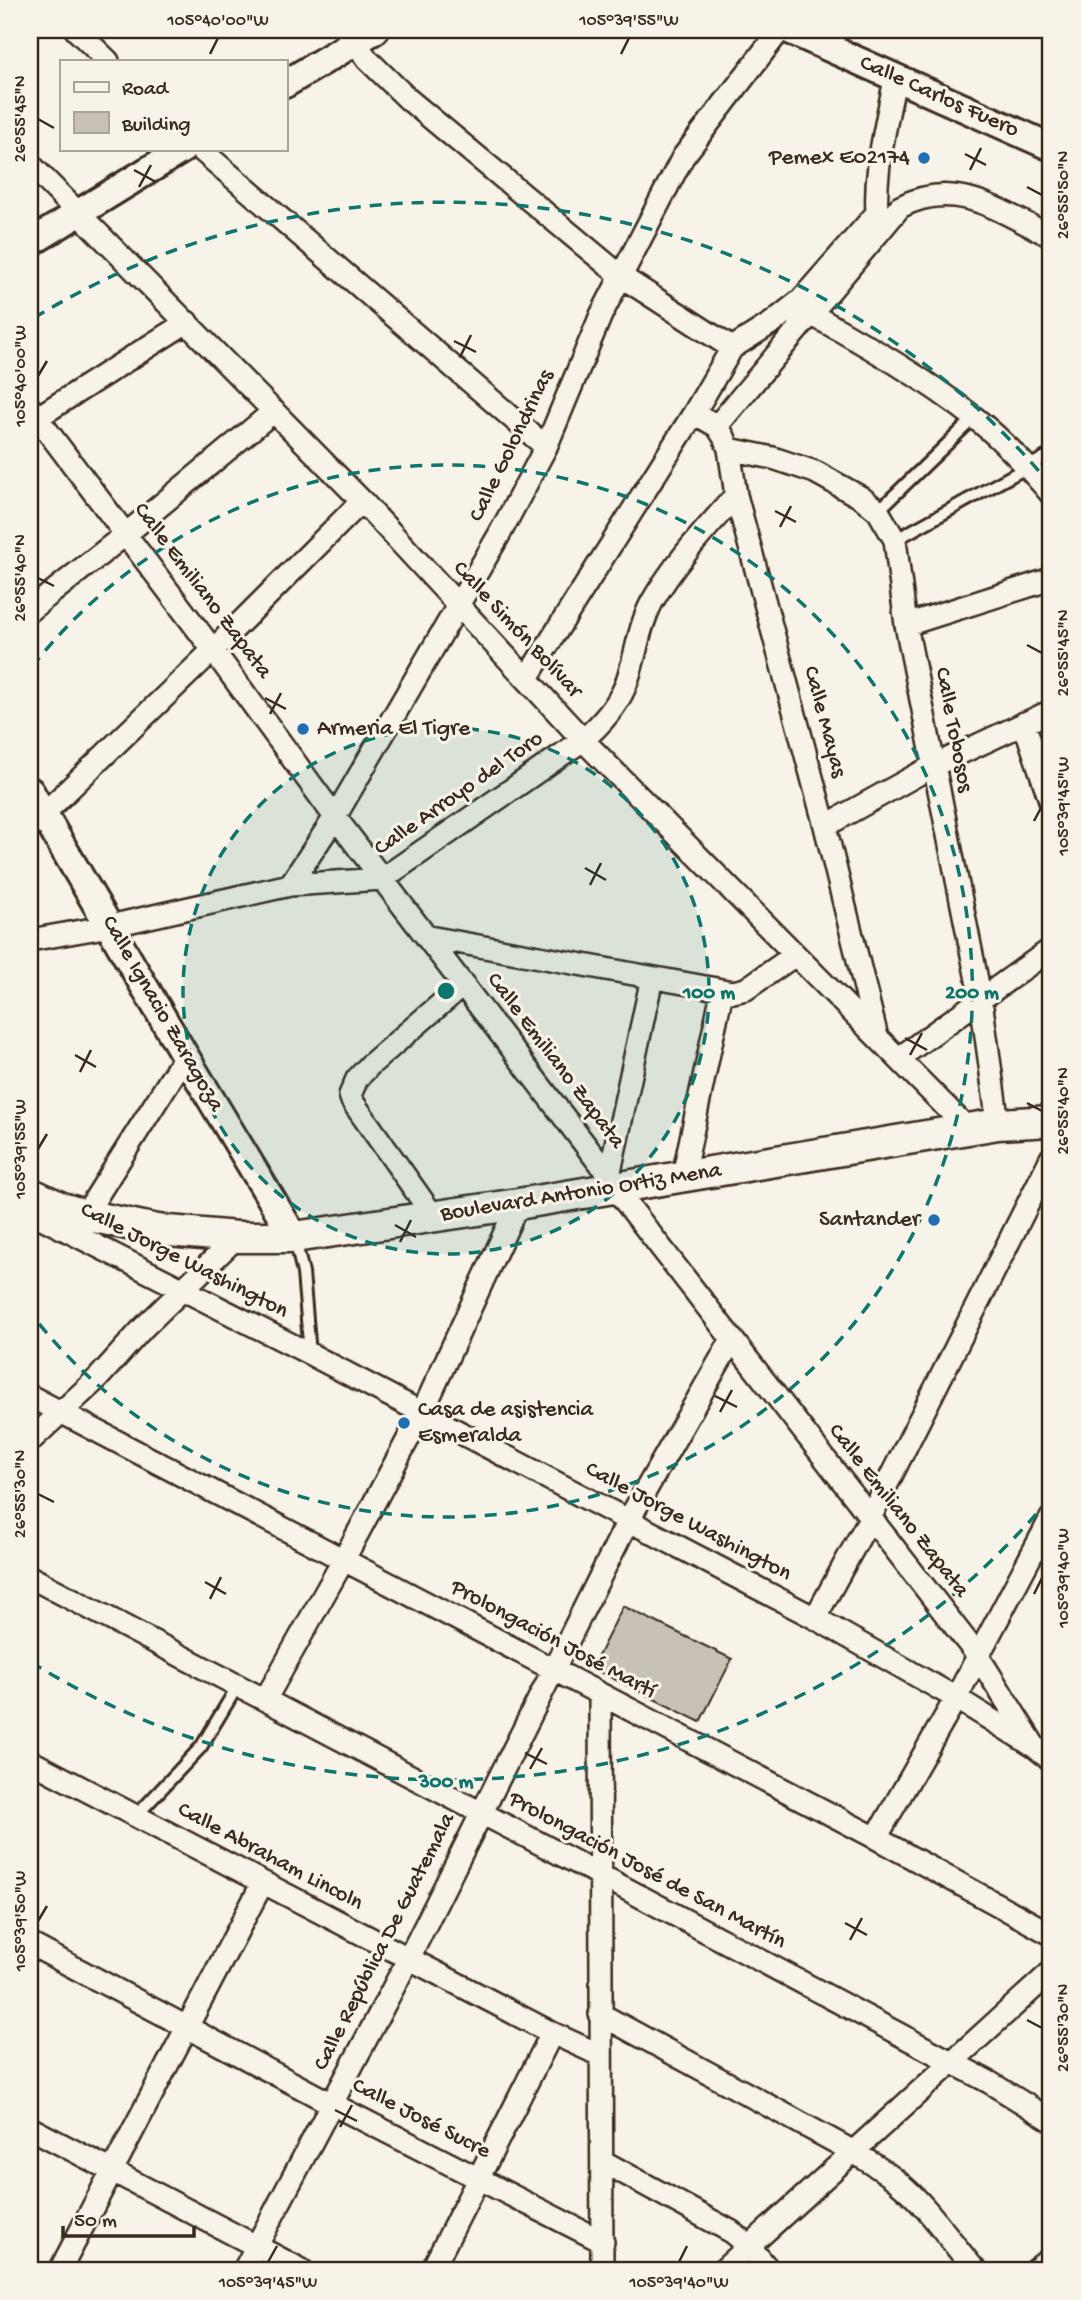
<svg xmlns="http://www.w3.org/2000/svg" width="1081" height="2300" viewBox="0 0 1081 2300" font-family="'Gochi Hand',sans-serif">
	<rect width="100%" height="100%" fill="#f7f3e8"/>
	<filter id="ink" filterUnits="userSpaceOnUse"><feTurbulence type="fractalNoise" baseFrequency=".0143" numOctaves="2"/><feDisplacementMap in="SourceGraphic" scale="14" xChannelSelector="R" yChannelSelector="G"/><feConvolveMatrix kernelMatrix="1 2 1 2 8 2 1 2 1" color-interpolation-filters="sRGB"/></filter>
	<g filter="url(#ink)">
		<path fill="#c8c1b6" stroke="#3b2a1e" stroke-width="2" d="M 623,1606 L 732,1659 L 700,1722 L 598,1671 L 595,1662 Z"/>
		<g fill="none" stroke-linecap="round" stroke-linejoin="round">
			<g stroke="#3b2a1e" stroke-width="16">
				<path id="service" d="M 878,511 L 975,417
					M 895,540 L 1051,454
					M 295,1239 L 303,1273 L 310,1354
					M 136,1816 L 201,1747 L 237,1687"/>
			</g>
			<g stroke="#3b2a1e" stroke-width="26">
				<path id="minor" d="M 76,30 L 108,61
					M 346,30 L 367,59 L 408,99 L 622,277 L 732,348
					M 816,43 L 839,30
					M 200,149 L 546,447
					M 30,164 L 362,501 L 583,740 L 968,1129
					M 878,225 C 872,176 886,127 895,79
					M 811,314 C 868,346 924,378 975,418 C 1003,440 1028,467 1051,494
					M 30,408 L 213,650 L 335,817 L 609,1176 L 614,1187 L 978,1656 L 1035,1747
					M 694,413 L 717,426 L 724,437 L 729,449 L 736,495 L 825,826 L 876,1033
					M 30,422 L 187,322
					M 717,426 L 900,207 C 957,177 1000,212 1051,236
					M 729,449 L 773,458 L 815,472 L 862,498 L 878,511 L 895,540 L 906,625 L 981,1000 L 998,1124
					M 30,610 L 126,534 L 274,411
					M 906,625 L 1051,579
					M 527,678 L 694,413 L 732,348 L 773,322 L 801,300 L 877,213
					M 1024,723 L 1051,803
					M 825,826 L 933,766 L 1051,711
					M 30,827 L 213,650 L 362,501
					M 290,885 L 335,817 L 499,535 L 546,447 L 601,315 L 674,174 L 683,157 L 780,30
					M 429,937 L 733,992 L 746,989 L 795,955
					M 30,940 L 110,926 L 290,885 L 382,879 L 583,740 C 599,726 615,709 624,689 C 636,661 637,630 652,602 C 674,563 707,528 736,495
					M 899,1058 L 1051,949
					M 609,1176 L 652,978
					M 683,1176 L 722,992
					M 30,1212 L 310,1354 L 815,1618 L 956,1698 L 1035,1747 L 1051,1760
					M 85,1215 L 185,1056
					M 434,1217 L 352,1101 L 350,1095 L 357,1079 L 370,1065 L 464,984
					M 30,1396 L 876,1838 L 1051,1934
					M 30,1441 L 98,1378 L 143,1328 L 237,1237
					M 30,1577 L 602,1876 L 989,2082 L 1051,2120
					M 815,1618 L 870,1518 L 1051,1158
					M 600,1694 L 602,2270
					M 265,1700 L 344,1559 L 422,1413 L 518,1204
					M 30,1761 L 552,2033 L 600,2055
					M 876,1838 L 956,1698 L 1051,1518
					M 30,1944 L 332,2104 L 603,2242
					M 600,2014 L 852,2151 C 867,2161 884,2170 898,2182 C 928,2206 950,2241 975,2270
					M 30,2128 L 302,2270
					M 602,2161 L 732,2232 L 750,2247 L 769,2270
					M 60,2270 L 262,1884
					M 244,2270 L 409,1958 L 628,1521 L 731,1341
					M 432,2270 L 552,2033
					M 723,2270 L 1051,1972
					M 1035,2270 L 1051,2258"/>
			</g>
			<g stroke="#3b2a1e" stroke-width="32">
				<path id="tertiary" d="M 789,30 L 1051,147
					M 285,84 L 375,30
					M 30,243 L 183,149
					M 30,791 L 185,1056 L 294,1237"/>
			</g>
			<g stroke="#3b2a1e" stroke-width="35">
				<path id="secondary" d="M 30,1193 L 62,1208 L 85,1215 L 157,1230 L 237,1237 L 294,1237 L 518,1204 L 998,1124 L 1051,1121"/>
			</g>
			<use href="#service" stroke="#f7f3e8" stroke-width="10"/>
			<use href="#minor" stroke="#f7f3e8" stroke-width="21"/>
			<use href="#tertiary" stroke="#f7f3e8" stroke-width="26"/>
			<use href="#secondary" stroke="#f7f3e8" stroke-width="30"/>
		</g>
	</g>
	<path fill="none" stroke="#3b2a1e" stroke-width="2.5" d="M 210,54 L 218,38M 621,54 L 629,38M 38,119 L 54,128M 965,154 L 986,165M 134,170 L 156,182M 970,170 L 981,148M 139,187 L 151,165M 1027,187 L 1042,195M 454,341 L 476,352M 460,357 L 471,335M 38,376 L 47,361M 775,511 L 796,522M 780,527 L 791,506M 38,578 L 54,586M 1027,645 L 1042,653M 265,698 L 286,709M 270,714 L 281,693M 1034,821 L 1042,806M 585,868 L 606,880M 590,885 L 601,863M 905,1038 L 927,1050M 75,1055 L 96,1067M 910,1055 L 922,1033M 80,1072 L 91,1050M 1027,1103 L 1042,1111M 38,1149 L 47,1134M 395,1225 L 416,1237M 400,1242 L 411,1220M 715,1396 L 737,1407M 720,1412 L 732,1390M 38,1494 L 54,1502M 205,1582 L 226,1594M 1034,1594 L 1042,1578M 210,1599 L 221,1577M 525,1753 L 547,1764M 530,1769 L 542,1748M 38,1921 L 47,1906M 845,1923 L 867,1935M 850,1940 L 862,1918M 1027,2020 L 1042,2028M 335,2110 L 357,2121M 340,2127 L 352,2105M 268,2262 L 277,2246M 679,2262 L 687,2246"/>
	<circle cx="446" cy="991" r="263" fill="#0f766e" fill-opacity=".12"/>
	<g fill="none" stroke="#0f766e" stroke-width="3.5" stroke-dasharray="12 9">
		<circle cx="446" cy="991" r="263"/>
		<path d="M32 667A526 526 0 1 1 32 1315"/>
		<path d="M1050 1498A789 789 0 0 1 34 1664M34 318A789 789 0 0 1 1050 484"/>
	</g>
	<g fill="#1f6fb2" stroke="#f7f3e8" stroke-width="2.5">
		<circle cx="924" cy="158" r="7"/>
		<circle cx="303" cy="729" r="7"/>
		<circle cx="934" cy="1220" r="7"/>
		<circle cx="404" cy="1423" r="7"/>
	</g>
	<g text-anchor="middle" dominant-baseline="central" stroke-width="6" stroke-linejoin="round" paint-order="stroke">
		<g font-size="23" fill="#3b2a1e" stroke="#f7f3e8">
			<text transform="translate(939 97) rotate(24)">Calle Carlos Fuero</text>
			<text transform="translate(512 446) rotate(-64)">Calle Golondrinas</text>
			<text transform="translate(202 591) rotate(53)">Calle Emiliano Zapata</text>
			<text transform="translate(517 630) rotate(47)">Calle Simón Bolívar</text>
			<text transform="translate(824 722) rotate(75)">Calle Mayas</text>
			<text transform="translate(953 730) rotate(79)">Calle Tobosos</text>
			<text transform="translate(459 794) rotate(-35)">Calle Arroyo del Toro</text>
			<text transform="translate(162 1014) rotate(60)">Calle Ignacio Zaragoza</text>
			<text transform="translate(555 1061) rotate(53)">Calle Emiliano Zapata</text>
			<text transform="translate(581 1193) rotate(-9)">Boulevard Antonio Ortiz Mena</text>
			<text transform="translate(184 1261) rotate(27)">Calle Jorge Washington</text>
			<text transform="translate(898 1511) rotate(52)">Calle Emiliano Zapata</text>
			<text transform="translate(688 1522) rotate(28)">Calle Jorge Washington</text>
			<text transform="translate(553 1640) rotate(28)">Prolongación José Martí</text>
			<text transform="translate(270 1857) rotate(28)">Calle Abraham Lincoln</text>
			<text transform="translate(647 1871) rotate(28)">Prolongación José de San Martín</text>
			<text transform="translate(385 1942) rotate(-63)">Calle República De Guatemala</text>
			<text transform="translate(421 2119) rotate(27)">Calle José Sucre</text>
		</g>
		<g font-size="23" fill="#3b2a1e" stroke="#f7f3e8" text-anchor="end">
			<text x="910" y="158">Pemex E02174</text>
			<text x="317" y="729" text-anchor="start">Armeria El Tigre</text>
			<text x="920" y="1220">Santander</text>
			<text x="418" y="1410" text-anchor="start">Casa de asistencia<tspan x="418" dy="26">Esmeralda</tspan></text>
		</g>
	</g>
	<circle cx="446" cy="991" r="10" fill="#0f766e" stroke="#f7f3e8" stroke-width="3.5"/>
	<g font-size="21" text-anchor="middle" font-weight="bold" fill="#0f766e" stroke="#f7f3e8" stroke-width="6" stroke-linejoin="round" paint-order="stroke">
		<text x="709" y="998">100 m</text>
		<text x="972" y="998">200 m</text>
		<text x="446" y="1787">300 m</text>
	</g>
	<rect width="1081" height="2300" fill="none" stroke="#f7f3e8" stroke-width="77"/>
	<rect x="60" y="60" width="228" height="91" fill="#f7f3e8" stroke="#aca397" stroke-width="2"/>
	<rect x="74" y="82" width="35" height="10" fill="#f7f3e8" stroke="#aca397" stroke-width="2"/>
	<text x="122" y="94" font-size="21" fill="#3b2a1e">Road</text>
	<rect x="74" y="112" width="35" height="21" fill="#c8c1b6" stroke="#aca397" stroke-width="2"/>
	<text x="122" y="130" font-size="21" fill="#3b2a1e">Building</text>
	<path d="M63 2226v10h131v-10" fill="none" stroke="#3b2a1e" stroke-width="3.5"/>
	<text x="74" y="2226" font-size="21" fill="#3b2a1e" stroke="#f7f3e8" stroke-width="5" paint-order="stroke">50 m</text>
	<rect x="38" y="38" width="1004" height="2224" fill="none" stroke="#3b2a1e" stroke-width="2.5"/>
	<g font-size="18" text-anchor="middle" fill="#3b2a1e">
		<text x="218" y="25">105°40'00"W</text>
		<text x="629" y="25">105°39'55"W</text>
		<text transform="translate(19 119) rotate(-90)" y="6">26°55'45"N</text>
		<text transform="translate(1062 195) rotate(-90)" y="6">26°55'50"N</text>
		<text transform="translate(19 376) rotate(-90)" y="6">105°40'00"W</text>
		<text transform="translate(19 578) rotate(-90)" y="6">26°55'40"N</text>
		<text transform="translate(1062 653) rotate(-90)" y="6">26°55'45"N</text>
		<text transform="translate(1062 806) rotate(-90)" y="6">105°39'45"W</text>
		<text transform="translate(1062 1111) rotate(-90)" y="6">26°55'40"N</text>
		<text transform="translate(19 1149) rotate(-90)" y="6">105°39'55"W</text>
		<text transform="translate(19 1494) rotate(-90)" y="6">26°55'30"N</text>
		<text transform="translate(1062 1578) rotate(-90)" y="6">105°39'40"W</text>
		<text transform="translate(19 1921) rotate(-90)" y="6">105°39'50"W</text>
		<text transform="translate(1062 2028) rotate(-90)" y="6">26°55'30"N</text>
		<text x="268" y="2287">105°39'45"W</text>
		<text x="679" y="2287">105°39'40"W</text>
	</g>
</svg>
